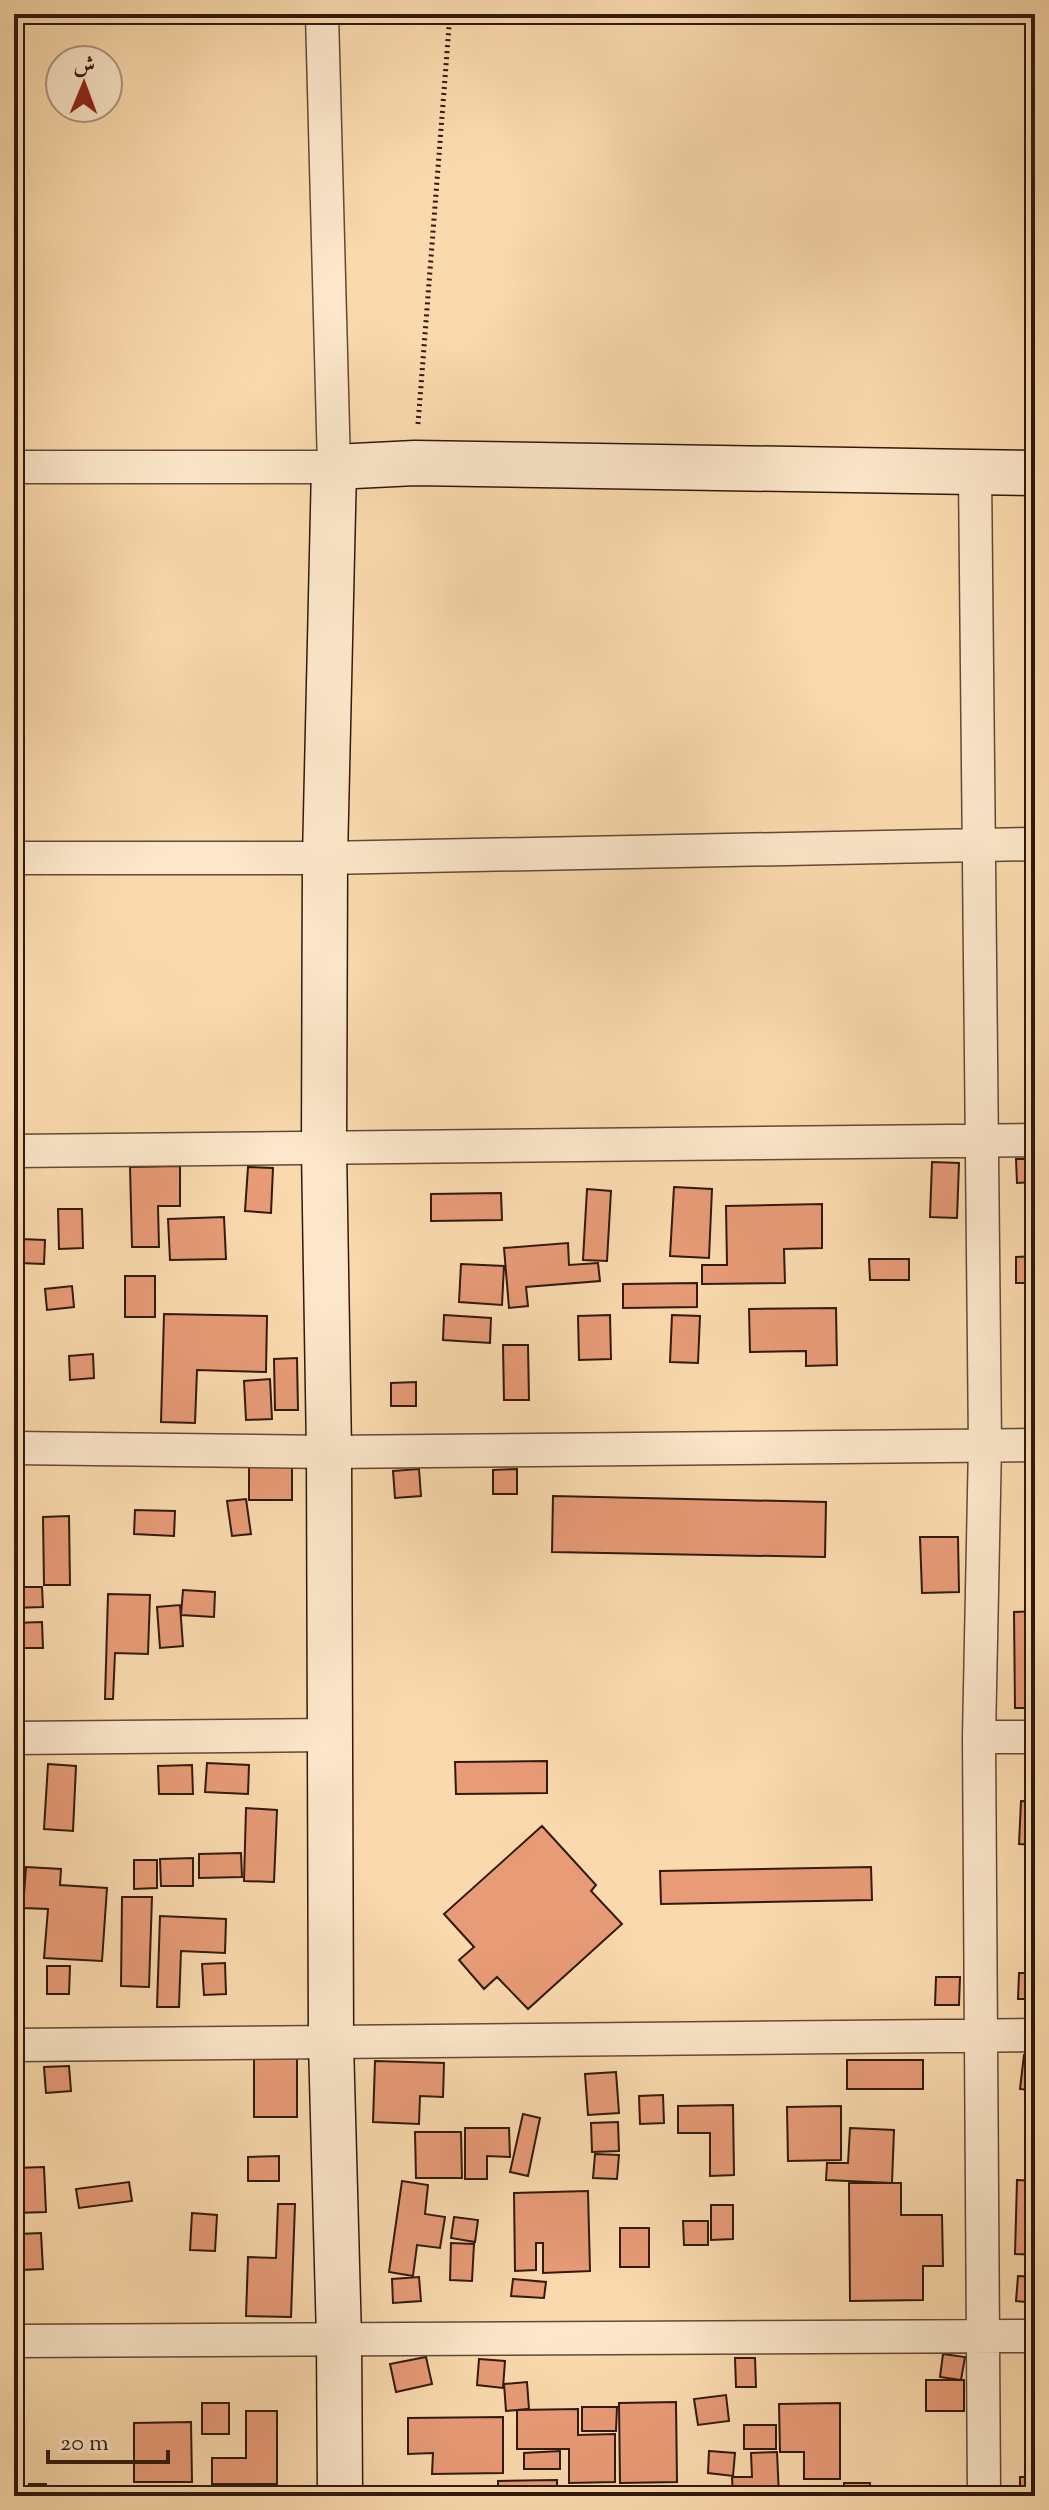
<svg xmlns="http://www.w3.org/2000/svg" width="1049" height="2510" viewBox="0 0 1049 2510" font-family="'Sorts Mill Goudy',Amiri,serif">
	<rect width="100%" height="100%" fill="#fadaad"/>
	<filter id="stains"><feTurbulence type="fractalNoise" baseFrequency=".0025" numOctaves="4"/><feColorMatrix values="0 0 0 0 .2 0 0 0 0 .09 0 0 0 0 .02 0 0 0 .5 -.17"/></filter>
	<radialGradient id="worn" r=".72"><stop offset=".6" stop-color="#630" stop-opacity="0"/><stop offset="1" stop-color="#630" stop-opacity=".3"/></radialGradient>
	<path fill="#e89b77" stroke="#31190e" stroke-width="2" d="M 1016,1159 L 1035,1159 L 1035,1182 L 1017,1183 Z
		M 932,1162 L 959,1163 L 957,1218 L 930,1217 Z
		M 180,1166 L 180,1206 L 158,1206 L 159,1247 L 132,1247 L 130,1167 Z
		M 248,1167 L 273,1168 L 271,1213 L 245,1211 Z
		M 674,1187 L 712,1189 L 709,1258 L 670,1256 Z
		M 587,1189 L 611,1191 L 607,1261 L 583,1260 Z
		M 501,1193 L 502,1220 L 431,1221 L 431,1194 Z
		M 822,1204 L 822,1248 L 784,1249 L 785,1283 L 702,1284 L 702,1265 L 727,1265 L 726,1206 Z
		M 58,1209 L 82,1209 L 83,1248 L 59,1249 Z
		M 224,1217 L 226,1259 L 170,1260 L 168,1219 Z
		M 21,1239 L 45,1240 L 44,1264 L 19,1263 Z
		M 568,1243 L 569,1265 L 598,1263 L 600,1281 L 526,1287 L 528,1306 L 509,1308 L 504,1248 Z
		M 1035,1256 L 1035,1283 L 1016,1283 L 1016,1257 Z
		M 869,1259 L 909,1259 L 909,1280 L 870,1280 Z
		M 461,1264 L 504,1266 L 502,1305 L 459,1302 Z
		M 125,1276 L 155,1276 L 155,1317 L 125,1317 Z
		M 697,1283 L 697,1307 L 623,1308 L 623,1284 Z
		M 72,1286 L 74,1307 L 47,1310 L 45,1289 Z
		M 836,1308 L 837,1365 L 806,1366 L 806,1351 L 750,1352 L 749,1309 Z
		M 164,1314 L 267,1316 L 266,1372 L 197,1370 L 195,1423 L 161,1422 Z
		M 444,1315 L 491,1318 L 490,1343 L 443,1340 Z
		M 610,1315 L 611,1359 L 579,1360 L 578,1316 Z
		M 672,1315 L 700,1316 L 698,1363 L 670,1362 Z
		M 503,1345 L 528,1345 L 529,1400 L 504,1400 Z
		M 93,1354 L 94,1378 L 70,1380 L 69,1356 Z
		M 297,1358 L 298,1410 L 275,1410 L 274,1359 Z
		M 270,1379 L 272,1419 L 246,1420 L 244,1381 Z
		M 416,1382 L 416,1406 L 391,1406 L 391,1383 Z
		M 292,1465 L 292,1500 L 249,1500 L 249,1466 Z
		M 419,1469 L 421,1496 L 395,1498 L 393,1471 Z
		M 517,1469 L 517,1494 L 493,1494 L 493,1470 Z
		M 553,1496 L 826,1502 L 825,1557 L 552,1552 Z
		M 246,1499 L 251,1534 L 232,1536 L 227,1501 Z
		M 135,1510 L 175,1511 L 174,1536 L 134,1534 Z
		M 69,1516 L 70,1585 L 44,1585 L 43,1517 Z
		M 920,1537 L 958,1537 L 959,1592 L 922,1593 Z
		M 1031,1580 L 1035,1580 L 1035,1608 L 1030,1607 Z
		M 14,1587 L 42,1587 L 43,1607 L 14,1608 Z
		M 183,1590 L 215,1592 L 214,1617 L 181,1615 Z
		M 108,1594 L 150,1595 L 148,1654 L 115,1653 L 113,1699 L 105,1699 Z
		M 180,1605 L 183,1646 L 160,1648 L 157,1607 Z
		M 1035,1611 L 1035,1708 L 1015,1708 L 1014,1612 Z
		M 42,1622 L 43,1648 L 14,1648 L 14,1623 Z
		M 547,1761 L 547,1793 L 456,1794 L 455,1762 Z
		M 207,1763 L 249,1765 L 248,1794 L 205,1792 Z
		M 48,1764 L 76,1766 L 73,1831 L 44,1829 Z
		M 192,1765 L 193,1794 L 159,1794 L 158,1766 Z
		M 1021,1801 L 1035,1802 L 1035,1845 L 1019,1844 Z
		M 14,1806 L 17,1806 L 17,1855 L 14,1855 Z
		M 246,1808 L 277,1810 L 274,1882 L 244,1881 Z
		M 542,1826 L 596,1885 L 591,1891 L 622,1924 L 528,2009 L 497,1977 L 484,1989 L 459,1960 L 474,1947 L 444,1914 Z
		M 241,1853 L 242,1877 L 199,1878 L 199,1854 Z
		M 193,1858 L 193,1886 L 161,1886 L 160,1859 Z
		M 134,1860 L 157,1860 L 157,1888 L 134,1889 Z
		M 26,1867 L 61,1869 L 60,1885 L 107,1888 L 102,1961 L 44,1958 L 48,1909 L 23,1908 Z
		M 871,1867 L 872,1900 L 661,1904 L 660,1871 Z
		M 122,1897 L 152,1897 L 149,1987 L 121,1986 Z
		M 160,1916 L 226,1919 L 225,1953 L 181,1951 L 179,2007 L 157,2007 Z
		M 225,1963 L 226,1994 L 204,1995 L 202,1964 Z
		M 47,1966 L 70,1966 L 69,1994 L 47,1994 Z
		M 1019,1973 L 1035,1973 L 1035,1999 L 1018,1999 Z
		M 936,1977 L 960,1977 L 959,2005 L 935,2005 Z
		M 254,2055 L 297,2055 L 297,2117 L 254,2117 Z
		M 1024,2055 L 1035,2057 L 1035,2091 L 1020,2089 Z
		M 847,2060 L 923,2060 L 923,2089 L 847,2089 Z
		M 375,2061 L 444,2063 L 443,2097 L 420,2096 L 419,2124 L 373,2122 Z
		M 69,2066 L 71,2091 L 46,2093 L 44,2067 Z
		M 616,2072 L 619,2113 L 588,2115 L 585,2074 Z
		M 14,2078 L 19,2103 L 14,2104 Z
		M 663,2095 L 664,2123 L 640,2124 L 639,2096 Z
		M 733,2105 L 734,2175 L 710,2176 L 710,2133 L 678,2133 L 678,2106 Z
		M 841,2106 L 841,2160 L 788,2161 L 787,2107 Z
		M 523,2114 L 540,2118 L 528,2176 L 510,2172 Z
		M 618,2122 L 619,2151 L 592,2152 L 591,2123 Z
		M 465,2128 L 509,2128 L 510,2157 L 487,2156 L 487,2179 L 465,2179 Z
		M 850,2128 L 894,2130 L 892,2183 L 826,2180 L 827,2163 L 848,2163 Z
		M 415,2132 L 461,2132 L 462,2178 L 416,2178 Z
		M 595,2154 L 619,2155 L 617,2179 L 593,2178 Z
		M 279,2156 L 279,2181 L 248,2181 L 248,2157 Z
		M 44,2167 L 46,2212 L 14,2213 L 14,2168 Z
		M 1017,2180 L 1035,2181 L 1035,2255 L 1015,2254 Z
		M 402,2181 L 428,2185 L 425,2214 L 445,2217 L 440,2248 L 417,2245 L 413,2276 L 389,2272 Z
		M 129,2182 L 132,2201 L 79,2208 L 76,2189 Z
		M 849,2183 L 901,2183 L 901,2215 L 942,2215 L 943,2266 L 923,2266 L 923,2300 L 850,2301 Z
		M 588,2191 L 590,2271 L 543,2273 L 543,2243 L 536,2243 L 536,2270 L 515,2271 L 514,2193 Z
		M 278,2204 L 295,2204 L 291,2317 L 246,2316 L 248,2257 L 276,2258 Z
		M 711,2205 L 733,2205 L 733,2239 L 711,2240 Z
		M 192,2213 L 217,2215 L 215,2251 L 190,2250 Z
		M 454,2217 L 478,2220 L 475,2242 L 451,2238 Z
		M 683,2221 L 708,2221 L 708,2245 L 684,2245 Z
		M 620,2228 L 649,2228 L 649,2267 L 620,2267 Z
		M 41,2233 L 43,2269 L 21,2270 L 19,2234 Z
		M 451,2243 L 474,2244 L 472,2281 L 450,2280 Z
		M 1018,2276 L 1035,2277 L 1035,2303 L 1016,2301 Z
		M 419,2277 L 421,2301 L 393,2303 L 392,2279 Z
		M 513,2279 L 546,2282 L 544,2298 L 511,2296 Z
		M 943,2354 L 965,2357 L 961,2380 L 940,2377 Z
		M 426,2357 L 432,2384 L 396,2392 L 390,2364 Z
		M 735,2358 L 755,2358 L 756,2387 L 736,2387 Z
		M 479,2359 L 505,2361 L 503,2388 L 477,2385 Z
		M 926,2380 L 964,2380 L 964,2411 L 926,2411 Z
		M 527,2382 L 529,2409 L 506,2411 L 504,2384 Z
		M 726,2395 L 729,2421 L 698,2425 L 694,2399 Z
		M 676,2402 L 677,2482 L 620,2483 L 619,2403 Z
		M 202,2403 L 229,2403 L 229,2434 L 202,2434 Z
		M 840,2403 L 840,2479 L 804,2479 L 804,2452 L 780,2452 L 779,2404 Z
		M 582,2407 L 617,2407 L 616,2431 L 582,2431 Z
		M 578,2409 L 578,2435 L 615,2434 L 615,2482 L 569,2483 L 569,2449 L 517,2449 L 517,2410 Z
		M 246,2411 L 277,2411 L 277,2484 L 212,2484 L 212,2458 L 246,2458 Z
		M 503,2417 L 503,2473 L 432,2474 L 433,2453 L 408,2454 L 408,2418 Z
		M 191,2422 L 192,2482 L 134,2482 L 134,2423 Z
		M 744,2425 L 776,2425 L 776,2449 L 744,2449 Z
		M 560,2451 L 560,2469 L 524,2469 L 524,2453 Z
		M 709,2451 L 735,2453 L 733,2476 L 708,2473 Z
		M 777,2452 L 779,2496 L 733,2496 L 732,2477 L 752,2477 L 751,2453 Z
		M 1020,2477 L 1035,2477 L 1035,2496 L 1020,2496 Z
		M 557,2480 L 557,2496 L 498,2496 L 498,2481 Z
		M 844,2483 L 870,2483 L 870,2496 L 844,2496 Z
		M 29,2484 L 46,2484 L 46,2496 L 29,2496 Z
		M 14,2486 L 26,2486 L 26,2496 L 14,2496 Z
		M 677,2491 L 701,2491 L 701,2496 L 677,2496 Z
		M 424,2492 L 424,2496 L 390,2496 L 390,2493 Z
		M 565,2492 L 588,2493 L 588,2496 L 565,2496 Z"/>
	<g fill="none" stroke-linecap="round" stroke-linejoin="round">
		<g stroke="#634936" stroke-width="35">
			<path id="street" d="M 14,467 L 334,467 L 322,14
				M 975,474 L 985,1445 L 979,1737 L 984,2496
				M 14,858 L 325,858 L 1035,844
				M 14,1151 L 1035,1140
				M 14,1448 L 329,1452 L 1035,1445
				M 979,1737 L 1035,1737
				M 14,1738 L 329,1735
				M 14,2045 L 1035,2035
				M 14,2341 L 1035,2336"/>
		</g>
		<g stroke="#31190e" stroke-width="47">
			<path id="secondary" d="M 340,2496 L 339,2339 L 331,2043 L 329,1452 L 324,1149 L 325,858 L 334,467 L 415,463 L 1035,473"/>
		</g>
		<path stroke="#31190e" stroke-width="5" stroke-dasharray="2 4" stroke-linecap="butt" d="M 418,424 L 450,14"/>
		<use href="#street" stroke="#fce7ca" stroke-width="32"/>
		<use href="#secondary" stroke="#fce7ca" stroke-width="44"/>
	</g>
	<rect width="1049" height="2510" fill="none" stroke="#fadaad" stroke-width="48"/>
	<rect x="16" y="16" width="1017" height="2478" fill="none" stroke="#31190e" stroke-width="4"/>
	<rect x="24" y="24" width="1001" height="2462" fill="none" stroke="#31190e" stroke-width="2"/>
	<g transform="translate(84 84) rotate(1)"><circle r="38" fill="#fce7ca" stroke="#ab957f" stroke-width="2"/>
	<path d="M0-6L14 30L0 20L-14 30Z" fill="#8f2418"/>
	<text y="-12" font-size="22" font-weight="bold" text-anchor="middle" fill="#31190e">ش</text>
	</g>
	<path d="M48 2450v12h120v-12" fill="none" stroke="#31190e" stroke-width="4"/>
	<text x="60" y="2450" font-size="24" fill="#31190e" stroke="#fce7ca" stroke-width="6" paint-order="stroke">20 m</text>
	<rect width="100%" height="100%" filter="url(#stains)"/>
	<rect width="100%" height="100%" fill="url(#worn)"/>
</svg>
